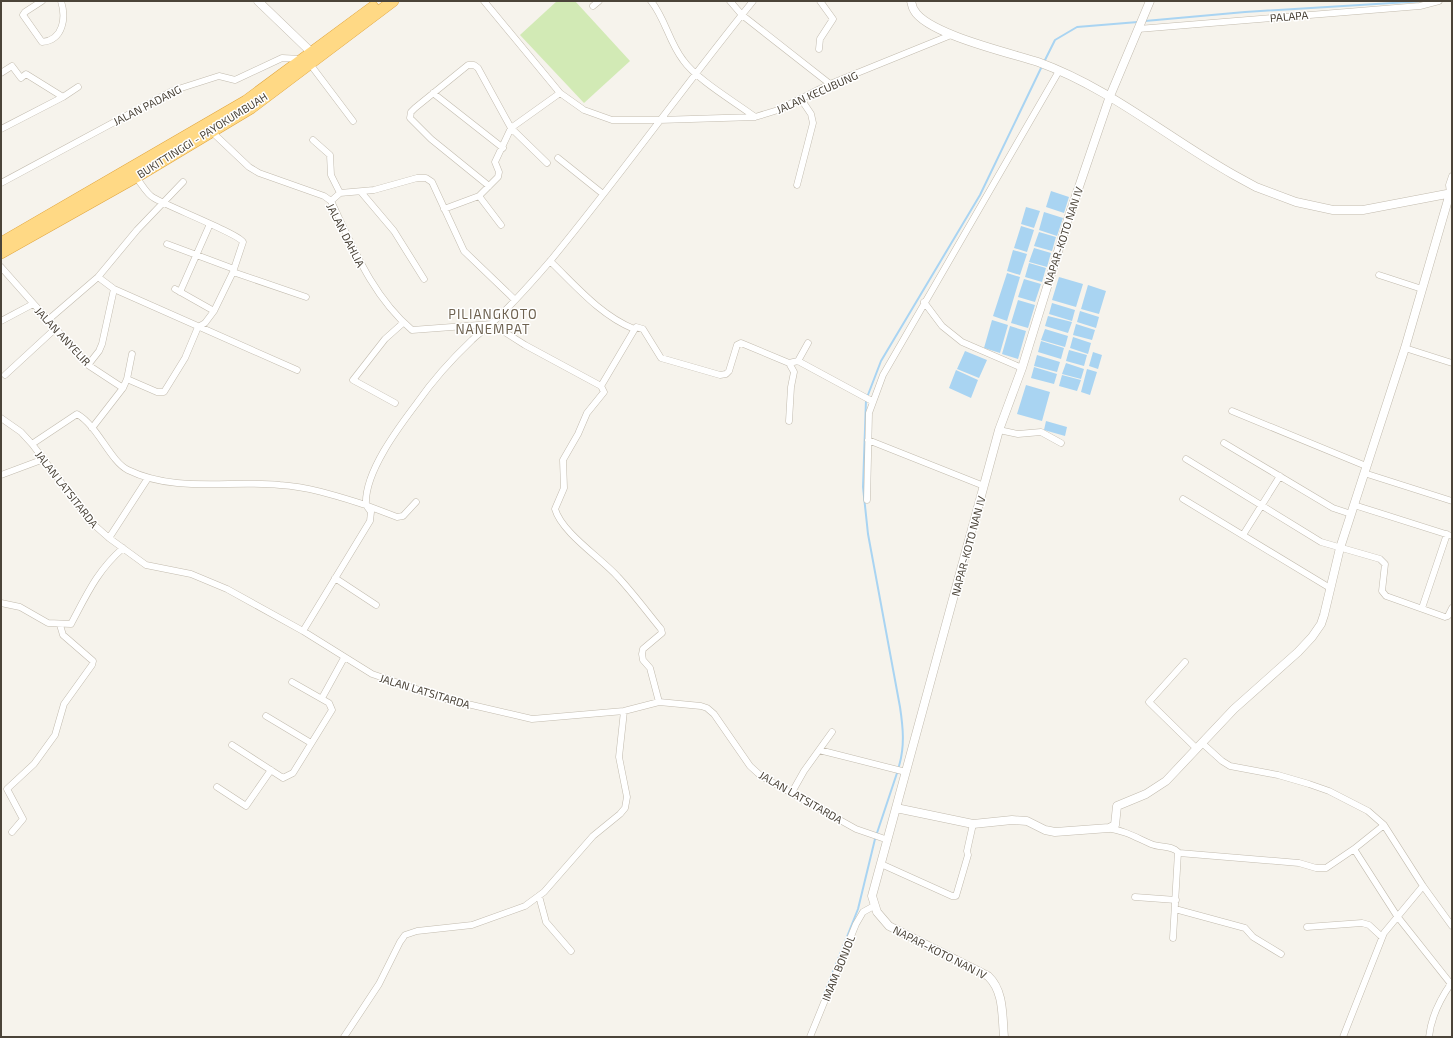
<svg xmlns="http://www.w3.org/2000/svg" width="1453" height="1038" viewBox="0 0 1453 1038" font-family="'Exo 2',sans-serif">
	<rect width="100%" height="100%" fill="#f6f3ec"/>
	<path fill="#d2eab5" d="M 557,1 L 575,1 L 630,61 L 584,103 L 520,35 Z"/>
	<path fill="#a9d4f2" d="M 1051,191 L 1069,197 L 1064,213 L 1046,207 Z
		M 1026,207 L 1040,211 L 1034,228 L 1021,224 Z
		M 1044,212 L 1063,218 L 1057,236 L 1039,230 Z
		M 1021,226 L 1034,230 L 1027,252 L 1014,248 Z
		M 1039,232 L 1056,237 L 1052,251 L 1034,246 Z
		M 1034,248 L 1051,253 L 1047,267 L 1029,262 Z
		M 1013,250 L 1027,254 L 1020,275 L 1007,271 Z
		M 1029,263 L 1046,268 L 1042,282 L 1025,277 Z
		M 1007,273 L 1020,277 L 1007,321 L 993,316 Z
		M 1059,277 L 1083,284 L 1076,307 L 1052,300 Z
		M 1024,279 L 1041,284 L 1035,302 L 1018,297 Z
		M 1088,285 L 1106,291 L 1099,314 L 1081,309 Z
		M 1018,300 L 1035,305 L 1028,328 L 1011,323 Z
		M 1052,303 L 1075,310 L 1072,321 L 1049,314 Z
		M 1080,311 L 1099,317 L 1096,328 L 1077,322 Z
		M 1048,316 L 1072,322 L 1068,333 L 1045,326 Z
		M 992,320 L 1008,325 L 1000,353 L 984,348 Z
		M 1076,324 L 1095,330 L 1092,340 L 1073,335 Z
		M 1010,326 L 1026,331 L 1018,359 L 1002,354 Z
		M 1045,329 L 1068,336 L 1065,347 L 1041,340 Z
		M 1073,337 L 1091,343 L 1088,354 L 1070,348 Z
		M 1041,341 L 1064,348 L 1061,359 L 1038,352 Z
		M 1069,350 L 1087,355 L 1084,366 L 1066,361 Z
		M 965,351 L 987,360 L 979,378 L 957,369 Z
		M 1093,352 L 1102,355 L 1098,369 L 1089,366 Z
		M 1037,355 L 1060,362 L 1057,372 L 1034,366 Z
		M 1066,363 L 1084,369 L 1081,379 L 1062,374 Z
		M 1034,367 L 1057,374 L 1054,384 L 1031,378 Z
		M 1087,369 L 1097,372 L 1090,395 L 1081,392 Z
		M 956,370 L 978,380 L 971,398 L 949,388 Z
		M 1062,375 L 1081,380 L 1077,391 L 1059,386 Z
		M 1026,385 L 1050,392 L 1042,421 L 1017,414 Z
		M 1046,421 L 1067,427 L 1065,436 L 1044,430 Z"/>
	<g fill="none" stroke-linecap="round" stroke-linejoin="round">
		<path stroke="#a9d4f2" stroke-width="2" d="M 1145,21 L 1245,12 L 1425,1
			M 1044,62 L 1055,40 L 1077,27 L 1138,22
			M 899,766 C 905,746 903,727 900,707 L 868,534 L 863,487 L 866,400 L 881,361 L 980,195 L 1042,66
			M 877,833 L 897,773
			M 823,997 L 858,909 L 875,839"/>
		<g stroke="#c2bbae" stroke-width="7">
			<path id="minor" d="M 42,1 L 25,12 L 23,15 L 42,42 C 64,40 66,17 61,1
				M 484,1 L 560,93 L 584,110 L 612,120 L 659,120 L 755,117 L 778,110 L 830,84 L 951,35
				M 651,1 C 665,18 669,42 683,60 C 696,79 735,102 755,117
				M 730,1 L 742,15 L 830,84
				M 593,6 L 599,1
				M 1138,29 L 1420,6 L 1439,1
				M 819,49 L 820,39 L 833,19 L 820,1
				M 310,64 L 353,121
				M 1,73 L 12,66 L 21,78 L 26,74 L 63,97
				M 433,93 L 503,148
				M 1,129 L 63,97 L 78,87
				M 212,132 L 249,167 L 259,173 L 324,196 L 331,201 C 353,247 372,296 412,330 L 492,324 L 525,345 L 601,386 L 604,392 L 587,413 L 578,434 L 563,460 L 564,488 L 555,509 C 562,533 601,558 618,577 C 633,593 647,612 661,629 L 662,633 L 643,649 L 642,654 L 643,660 L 650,668 L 659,702
				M 313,140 L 330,155 L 331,175 L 340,193
				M 558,158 L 603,194
				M 1,183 L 172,91 L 219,76 L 235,80 L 282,58 L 301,59
				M 797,185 L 813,123 L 811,114 L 801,99
				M 489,186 L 431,139 L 410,118 L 411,112 L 415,108 L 468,65 L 474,65 L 478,68 L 511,128 L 547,163
				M 361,192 L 394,231 L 424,279
				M 1450,193 L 1449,185 L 1452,176
				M 479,196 L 501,225
				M 331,201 L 340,193 L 374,190 L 417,178 L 426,178 L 432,182 L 464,251 L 515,300
				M 444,209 L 479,196 L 498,177 L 499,172 L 495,162 L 511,128 L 560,93
				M 167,244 L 234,269
				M 550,261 C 576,286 600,315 634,329
				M 1,267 L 88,365 L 123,388 L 127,379 L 157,392 L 164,392 L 185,358 L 198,327 L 205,323 L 214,311 L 233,272 L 243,242 C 239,234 167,206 154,198 C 147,195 141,183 136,177
				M 233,272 L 306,297
				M 1379,275 L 1422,289
				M 98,277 L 114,289 L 297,370
				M 175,289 L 214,311
				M 180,292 L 210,224
				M 924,302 L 942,326 L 962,342 L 1022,368
				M 48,320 L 98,277 L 137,230 L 183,182
				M 1,321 L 33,304
				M 1405,348 L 1452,363
				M 798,361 L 872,401
				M 88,365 L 99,351 L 102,344 L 114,289
				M 5,375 L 56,328
				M 127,379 L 132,354
				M 601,386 L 636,327 L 643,329 L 661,358 L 720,375 L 726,374 L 729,371 L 737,345 L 741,343 L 789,363
				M 395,403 L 353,380 L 385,339 L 403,323
				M 1232,411 L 1366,466
				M 1,418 L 21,432 L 32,444 L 92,523 L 109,538 L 146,565 L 191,574 L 227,589 L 303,631 L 372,674 L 446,699 L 532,719 L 624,711 L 659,702 L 701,706 L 707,708 L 714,714 L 750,766 L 761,776 L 856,829 L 888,840
				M 789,421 L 791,387 L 794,372 L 789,363 L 798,361 L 808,343
				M 92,428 L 123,388
				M 999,430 L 1018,434 L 1041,432 L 1061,443
				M 868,440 L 984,486
				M 1224,443 L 1333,508 L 1351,514
				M 32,444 L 77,414 C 98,426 110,461 128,470 C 175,493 230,480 280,485 C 310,487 337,496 366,505
				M 1186,459 L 1321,542 L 1380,559 L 1385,564 L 1382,591 L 1386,596 L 1445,617 L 1448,616 L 1452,608
				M 1364,473 L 1452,501
				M 1,475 L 44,459
				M 1183,499 L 1330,588
				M 867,500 L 869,413 L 883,375 L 1059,71
				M 1354,505 L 1452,536
				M 368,506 L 397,517 L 403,516 L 416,502
				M 1243,535 L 1280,476
				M 109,538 L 148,478
				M 335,578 L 376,605
				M 1,603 L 20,607 L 48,623 L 71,624 C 87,594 97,571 123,548
				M 1422,608 L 1447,534
				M 303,631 L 370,521 L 371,512 L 366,505 C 364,473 398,428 417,403 C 433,380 452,359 472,340 C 478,334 486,329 492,323 C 513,304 533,281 551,260 C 621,175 684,86 753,1
				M 1185,662 L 1149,702 L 1197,749
				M 322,698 L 344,658
				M 266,716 L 311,743
				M 1202,743 L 1222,761 L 1230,766 L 1278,775 L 1309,784 L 1329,791 L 1368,811 L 1384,825 L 1423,886 L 1452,926
				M 232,745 L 283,778 L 293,773 L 332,710 L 329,703 L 292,682
				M 819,750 L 906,772
				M 217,787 L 246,806 L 271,770
				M 791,794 L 804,771 L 832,732
				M 1107,828 C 1126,831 1135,837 1151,844 C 1160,848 1171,845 1178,852 L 1173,938
				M 12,832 L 23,819 L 7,789 L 34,764 L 55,735 L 64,704 L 92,665 L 93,661 L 63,635 L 60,625
				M 1354,849 L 1397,916 L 1451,984
				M 1179,853 L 1299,863 L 1316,868 L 1326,868 L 1354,849 L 1384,825
				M 881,864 L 952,896 L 956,896 L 968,855 L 967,851 L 973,824
				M 539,896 L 546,922 L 571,951
				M 1135,897 L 1176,900
				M 1175,909 L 1245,928 L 1253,937 L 1281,954
				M 1307,927 L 1362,923 L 1369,925 L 1382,937
				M 344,1037 L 379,984 L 400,942 L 405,935 L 417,931 L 472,925 L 525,906 L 544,892 L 593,836 L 620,814 L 625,808 L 627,797 L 619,757 L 624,711
				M 810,1037 L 856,924 L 863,912 L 874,906
				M 1343,1037 L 1384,933 L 1423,886
				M 1429,1037 C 1431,1016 1440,999 1452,982"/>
		</g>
		<g stroke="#c2bbae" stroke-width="9">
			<path id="tertiary" d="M 258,1 L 311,52
				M 911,1 C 912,4 912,7 914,10 C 927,34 1010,53 1038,62 C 1110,88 1168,138 1234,175 L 1256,187 L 1296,202 L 1333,210 L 1363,210 L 1452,193
				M 896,808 L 973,824 L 1012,820 L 1027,821 L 1045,830 L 1055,832 L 1109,828 L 1115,825 L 1117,806 L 1146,794 L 1166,781 L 1234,709 L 1298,652 L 1312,637 L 1321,624 L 1324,615 L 1340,548 L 1405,348 L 1450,193
				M 1004,1037 C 1002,1015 1004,991 988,976 L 889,926 L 877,912 L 872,896 L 999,430 L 1022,368 L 1069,216 L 1110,96 L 1150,1"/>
		</g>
		<g stroke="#e0a43c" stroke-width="12">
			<path id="trunk" d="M 1,243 L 246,101 L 373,7
				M 1,253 L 136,177 L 251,108 L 393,1"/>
		</g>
		<use href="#minor" stroke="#fff" stroke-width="6"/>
		<use href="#tertiary" stroke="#fff" stroke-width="8"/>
		<use href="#trunk" stroke="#ffd985" stroke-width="11"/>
	</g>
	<g text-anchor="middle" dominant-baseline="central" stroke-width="3" stroke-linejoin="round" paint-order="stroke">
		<g font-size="11" fill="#4b4439" stroke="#fff">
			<text transform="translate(1289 16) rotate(-5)">PALAPA</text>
			<text transform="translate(817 92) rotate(-24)">JALAN KECUBUNG</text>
			<text transform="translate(147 105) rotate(-27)">JALAN PADANG</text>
			<text transform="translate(202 135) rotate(-32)">BUKITTINGGI - PAYOKUMBUAH</text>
			<text transform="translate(346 235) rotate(63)">JALAN DAHLIA</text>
			<text transform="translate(1063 236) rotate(-72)">NAPAR-KOTO NAN IV</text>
			<text transform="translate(63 336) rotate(47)">JALAN ANYELIR</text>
			<text transform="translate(67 489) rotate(52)">JALAN LATSITARDA</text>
			<text transform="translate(968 546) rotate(-75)">NAPAR-KOTO NAN IV</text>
			<text transform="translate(425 691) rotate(17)">JALAN LATSITARDA</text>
			<text transform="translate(801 797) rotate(30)">JALAN LATSITARDA</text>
			<text transform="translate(940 952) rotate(27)">NAPAR-KOTO NAN IV</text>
			<text transform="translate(838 968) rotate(-68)">IMAM BONJOL</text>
		</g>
		<g font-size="13" letter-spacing="1" fill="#6e6250" stroke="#fff">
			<text x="493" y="314">PILIANGKOTO<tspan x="493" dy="15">NANEMPAT</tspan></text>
		</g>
	</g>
	<rect width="1453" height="1038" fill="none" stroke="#4b4439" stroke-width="4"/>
</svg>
